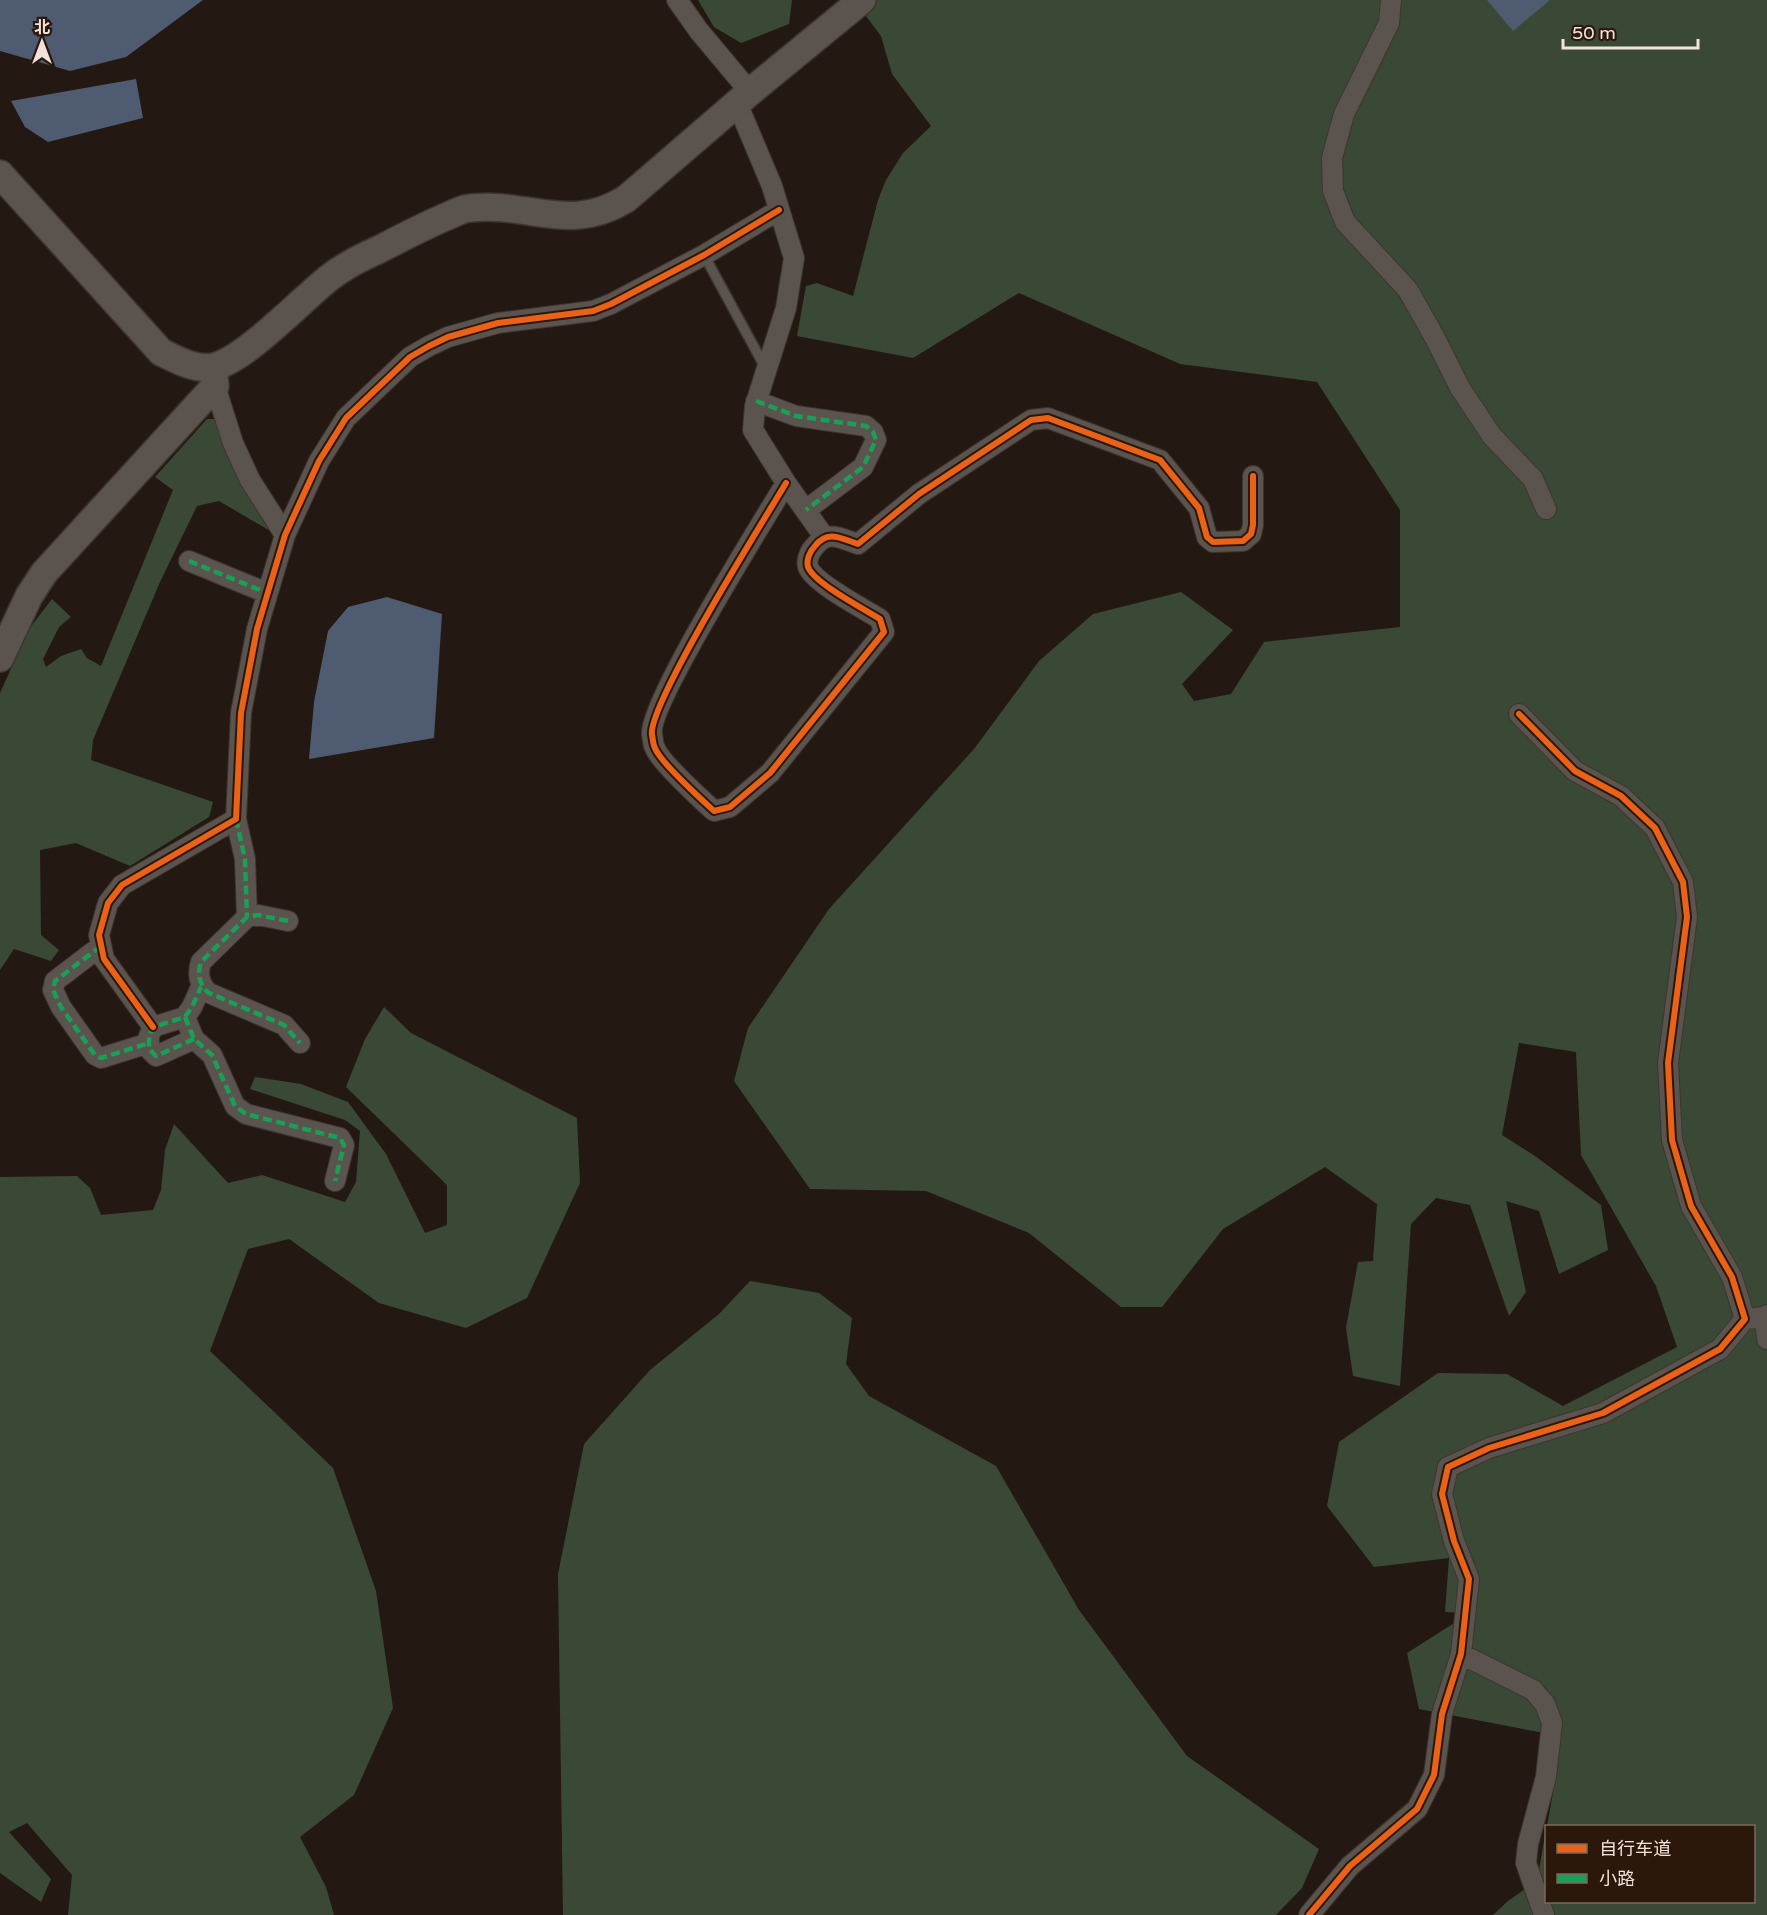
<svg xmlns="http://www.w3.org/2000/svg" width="1767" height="1915" viewBox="0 0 1767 1915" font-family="'Varela Round','Noto Sans SC',sans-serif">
	<rect width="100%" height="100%" fill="#241912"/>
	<path fill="#3a4935" d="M 698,0 L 792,0 L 789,24 L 741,43 L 714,27 Z
		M 854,0 L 1767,0 L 1767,1915 L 1493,1915 L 1508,1901 L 1537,1881 L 1546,1830 L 1546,1902 L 1754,1902 L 1754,1826 L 1547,1826 L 1558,1765 L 1544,1733 L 1419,1709 L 1407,1653 L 1470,1613 L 1445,1612 L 1449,1558 L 1374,1567 L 1327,1506 L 1339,1442 L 1438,1373 L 1507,1374 L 1563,1406 L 1677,1347 L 1656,1286 L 1581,1155 L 1576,1052 L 1519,1043 L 1502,1135 L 1535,1156 L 1601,1205 L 1608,1250 L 1559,1274 L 1539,1211 L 1506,1201 L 1526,1292 L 1509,1316 L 1470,1205 L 1436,1198 L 1411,1224 L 1400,1386 L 1353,1376 L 1346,1328 L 1358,1262 L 1373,1261 L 1377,1204 L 1325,1167 L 1223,1229 L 1162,1307 L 1121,1307 L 1029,1233 L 926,1191 L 810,1189 L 734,1081 L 748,1028 L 829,909 L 974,749 L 1039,661 L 1093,614 L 1181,592 L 1233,630 L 1182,684 L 1194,701 L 1231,694 L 1264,642 L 1400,627 L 1400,510 L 1317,382 L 1180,364 L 1019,293 L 913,358 L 797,336 L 806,286 L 817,283 L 853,296 L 878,200 L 886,180 L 903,153 L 931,126 L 892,74 L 881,36 Z
		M 207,419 L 216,419 L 234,469 L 270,524 L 272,532 L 219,501 L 197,506 L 160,582 L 93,740 L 91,760 L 213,802 L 209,817 L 130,866 L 76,843 L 40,850 L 41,935 L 59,950 L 51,961 L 14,949 L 0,970 L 0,693 L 29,629 L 52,599 L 71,617 L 59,627 L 43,659 L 46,667 L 61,656 L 81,649 L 87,658 L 101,666 L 173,490 L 155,477 Z
		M 384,1007 L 411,1033 L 577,1118 L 580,1183 L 527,1298 L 466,1328 L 379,1303 L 289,1239 L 248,1249 L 210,1351 L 333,1468 L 376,1591 L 393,1708 L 354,1795 L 300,1837 L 326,1887 L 334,1915 L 68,1915 L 72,1875 L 27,1823 L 9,1832 L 51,1879 L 41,1902 L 0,1873 L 0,1177 L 77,1176 L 90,1188 L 101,1215 L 153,1210 L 161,1190 L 165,1150 L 174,1124 L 228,1183 L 262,1175 L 345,1202 L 356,1182 L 360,1131 L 345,1120 L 250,1089 L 255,1077 L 301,1084 L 348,1102 L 386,1154 L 425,1233 L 447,1225 L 447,1185 L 346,1087 L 365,1039 Z
		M 750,1281 L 819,1293 L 852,1318 L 846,1364 L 869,1396 L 996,1466 L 1079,1610 L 1187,1756 L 1319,1849 L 1302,1888 L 1276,1915 L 563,1915 L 558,1574 L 584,1444 L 650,1370 L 719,1314 Z"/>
	<path fill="#4e5b70" d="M 0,0 L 203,0 L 126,57 L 70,71 L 0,51 Z
		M 1487,0 L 1550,0 L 1513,31 Z
		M 136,79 L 143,118 L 48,142 L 25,127 L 11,101 Z
		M 387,597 L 442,614 L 434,738 L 309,759 L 314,702 L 328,631 L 348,607 Z"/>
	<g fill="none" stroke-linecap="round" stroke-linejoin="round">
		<g stroke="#3e3530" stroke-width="12">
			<path id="lane" d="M 704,255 L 766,369"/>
		</g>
		<g stroke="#3e3530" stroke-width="22">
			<path id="street" d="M 677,0 L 699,31 L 750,92
				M 1391,0 L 1389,23 L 1344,114 L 1332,158 L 1333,191 L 1345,222 L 1408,290 L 1435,338 L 1460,388 L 1492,436 L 1533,479 L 1546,509
				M 737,103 L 772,186 L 794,258 L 786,308 L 755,406 L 753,430 L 786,483 L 825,538
				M 215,386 L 233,443 L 250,480 L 285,535
				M 756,401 L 796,416 L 866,426 L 873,432 L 876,440 L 863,467 L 806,510
				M 786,483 C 764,520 647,706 652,735 C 653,739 653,745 655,748 C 660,762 702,800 714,811 L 730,807 L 770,773 L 884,632 L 880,619 C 864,609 814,583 808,567 C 806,560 810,551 815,546 C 828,529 842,539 858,544 L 919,494 L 1031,420 L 1048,418 L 1160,460 L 1199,508 L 1207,537 L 1213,542 L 1243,541 L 1251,534 L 1253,525 L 1253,476
				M 189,561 L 267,593
				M 236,819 L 245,859 L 247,917
				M 288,921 L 258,915 L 247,917 L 201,962 C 197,974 199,985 209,993 L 284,1025 L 300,1043
				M 101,946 L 55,981 L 53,990 L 61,1007 L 95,1055 L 101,1058 L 149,1043
				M 185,1017 L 194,1039 L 212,1055 L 235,1106 L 246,1114 L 340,1138 L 344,1145 L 335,1181
				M 153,1027 L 104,959 L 99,935 L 108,903 L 122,885 L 236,819 L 241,713 L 257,629 L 285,535 L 319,461 L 346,418 L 410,357 L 429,346 L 448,337 L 498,323 L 593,311 L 611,304 L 704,255 L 779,210
				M 194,1039 L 156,1056 L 149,1049 L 149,1036 L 153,1027 L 185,1017 L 192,1007 L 201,987
				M 1765,1317 L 1767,1339
				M 1745,1319 L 1765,1317 L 1767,1315
				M 1461,1654 L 1533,1690 L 1545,1704 L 1552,1723 L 1546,1777 L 1528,1844 L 1526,1863 L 1544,1915
				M 1309,1915 L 1350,1866 L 1417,1809 L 1434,1775 L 1442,1714 L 1461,1654 L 1469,1579 L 1454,1541 L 1442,1494 L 1448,1467 L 1489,1448 L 1603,1413 L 1720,1349 L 1745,1319 L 1732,1277 L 1691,1206 L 1672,1140 L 1668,1063 L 1687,917 L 1683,882 L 1655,828 L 1621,796 L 1575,771 L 1519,714"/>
		</g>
		<g stroke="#3e3530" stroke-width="30">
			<path id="secondary" d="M 0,174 L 161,352 C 177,360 195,370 213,367 C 245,360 301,300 329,278 C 344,266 362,257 380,249 C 403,237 426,225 450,215 C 457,212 464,208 471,208 C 531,202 569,234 626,199 L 750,92 L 862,0
				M 0,658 L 29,596 L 44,573 L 215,386 L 213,367"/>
		</g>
		<use href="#lane" stroke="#5b534e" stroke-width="9"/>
		<use href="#street" stroke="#5b534e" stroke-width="20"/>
		<use href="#secondary" stroke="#5b534e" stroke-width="27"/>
		<path stroke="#1a9f57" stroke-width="4.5" stroke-dasharray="9 4.5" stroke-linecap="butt" d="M 756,401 L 796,416 L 866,426 L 873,432 L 876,440 L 863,467 L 806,510
			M 189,561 L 267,593
			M 236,819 L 245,859 L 247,917
			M 288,921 L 258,915 L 247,917 L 201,962 C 197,974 199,985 209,993 L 284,1025 L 300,1043
			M 101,946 L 55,981 L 53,990 L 61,1007 L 95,1055 L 101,1058 L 149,1043
			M 185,1017 L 194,1039 L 212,1055 L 235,1106 L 246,1114 L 340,1138 L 344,1145 L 335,1181
			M 194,1039 L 156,1056 L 149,1049 L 149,1036 L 153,1027 L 185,1017 L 192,1007 L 201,987"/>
		<g stroke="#2b180b" stroke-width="10">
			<path id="cycleway" d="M 786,483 C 764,520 647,706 652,735 C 653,739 653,745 655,748 C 660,762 702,800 714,811 L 730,807 L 770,773 L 884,632 L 880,619 C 864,609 814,583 808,567 C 806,560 810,551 815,546 C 828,529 842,539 858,544 L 919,494 L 1031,420 L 1048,418 L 1160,460 L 1199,508 L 1207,537 L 1213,542 L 1243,541 L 1251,534 L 1253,525 L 1253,476
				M 153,1027 L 104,959 L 99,935 L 108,903 L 122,885 L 236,819 L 241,713 L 257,629 L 285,535 L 319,461 L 346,418 L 410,357 L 429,346 L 448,337 L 498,323 L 593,311 L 611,304 L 704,255 L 779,210
				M 1309,1915 L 1350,1866 L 1417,1809 L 1434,1775 L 1442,1714 L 1461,1654 L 1469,1579 L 1454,1541 L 1442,1494 L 1448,1467 L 1489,1448 L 1603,1413 L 1720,1349 L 1745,1319 L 1732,1277 L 1691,1206 L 1672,1140 L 1668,1063 L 1687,917 L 1683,882 L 1655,828 L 1621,796 L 1575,771 L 1519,714"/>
		</g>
		<use href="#cycleway" stroke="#ea6118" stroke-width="6"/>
	</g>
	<rect x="1545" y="1825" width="210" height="78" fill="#2b180b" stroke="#7a695e" stroke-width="1.5"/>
	<rect x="1557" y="1844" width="30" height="9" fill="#ea6118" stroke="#7a695e" stroke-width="1.5"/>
	<text x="1599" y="1855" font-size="18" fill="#f1e3db">自行车道</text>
	<rect x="1557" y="1874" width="30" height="9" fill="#1a9f57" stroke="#7a695e" stroke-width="1.5"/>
	<text x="1599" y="1885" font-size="18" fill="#f1e3db">小路</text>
	<g transform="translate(42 42)" stroke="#2b180b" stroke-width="4.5" paint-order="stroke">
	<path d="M0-4.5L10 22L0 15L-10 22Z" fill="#f1e3db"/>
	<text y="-9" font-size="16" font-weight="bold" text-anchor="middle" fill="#f1e3db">北</text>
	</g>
	<path d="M1563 39v9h135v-9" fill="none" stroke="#f1e3db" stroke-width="3"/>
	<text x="1572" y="39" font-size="18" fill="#f1e3db" stroke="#2b180b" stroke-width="4.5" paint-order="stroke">50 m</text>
</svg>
